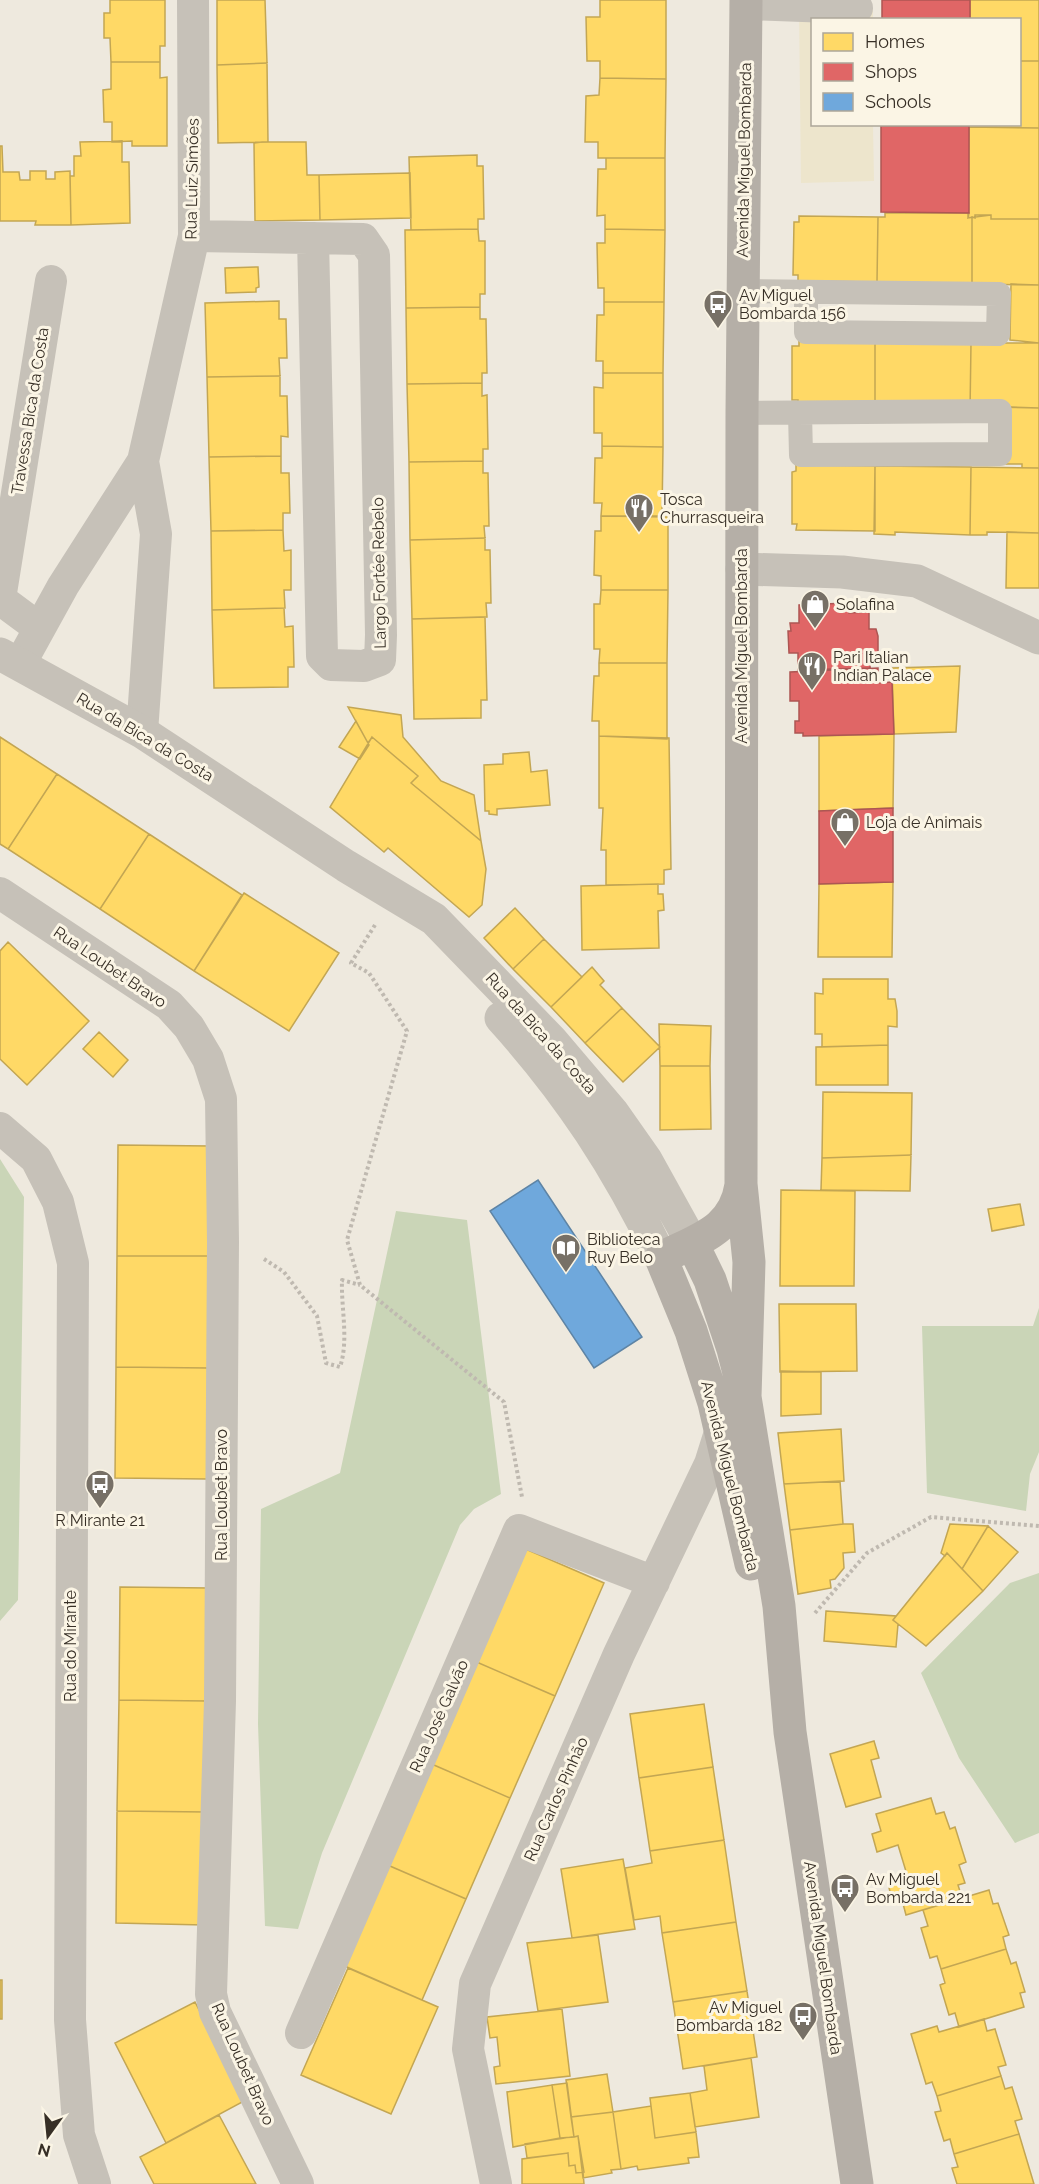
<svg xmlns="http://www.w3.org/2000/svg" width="1039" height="2184" viewBox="0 0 1039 2184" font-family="Raleway,sans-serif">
	<rect width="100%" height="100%" fill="#eee9de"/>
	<path fill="#cad5b7" d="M 0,1159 L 24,1197 L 18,1600 L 0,1621 Z
		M 396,1211 L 467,1220 L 501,1494 L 474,1509 L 460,1525 L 322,1853 L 298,1929 L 265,1926 L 258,1724 L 261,1509 L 340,1473 Z
		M 1039,1308 L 1039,1452 L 1030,1474 L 1026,1511 L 927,1493 L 922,1326 L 1033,1326 Z
		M 1039,1573 L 1039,1833 L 1015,1843 L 959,1758 L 921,1673 L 1010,1583 Z"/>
	<path fill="#ede5cc" d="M 799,6 L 873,9 L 873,19 L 812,20 L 812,124 L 873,125 L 874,181 L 801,183 Z"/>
	<path fill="#ffd966" stroke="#c3a653" stroke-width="1.5" d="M 110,0 L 165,0 L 165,46 L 160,46 L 160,62 L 111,62 L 110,38 L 104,38 L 104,13 L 110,13 Z
		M 217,0 L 265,0 L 267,63 L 217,65 Z
		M 600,0 L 666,0 L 666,79 L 600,78 L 600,61 L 587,61 L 586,17 L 600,17 Z
		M 970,0 L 1039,0 L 1039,61 L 1020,61 L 1020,20 L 970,20 Z
		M 1020,61 L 1039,61 L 1039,128 L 969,127 L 969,124 L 1020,124 Z
		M 111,62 L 160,62 L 160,78 L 167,77 L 167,146 L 132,146 L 132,141 L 112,142 L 112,122 L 104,122 L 103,90 L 111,89 Z
		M 267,63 L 268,142 L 218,143 L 217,65 Z
		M 600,78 L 666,79 L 665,158 L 598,158 L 598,142 L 585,142 L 586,96 L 599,95 Z
		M 881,124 L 969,124 L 969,126 L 881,126 Z
		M 969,127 L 1039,128 L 1039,219 L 991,219 L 991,215 L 968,218 Z
		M 122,141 L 122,162 L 129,162 L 130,223 L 71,225 L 70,176 L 74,176 L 74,156 L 81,156 L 80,142 Z
		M 262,142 L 306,142 L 307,175 L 319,175 L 320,220 L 255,221 L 254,143 Z
		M 0,146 L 2,146 L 3,172 L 19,172 L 20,180 L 30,180 L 30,171 L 46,171 L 46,179 L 55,179 L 55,172 L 70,171 L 71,225 L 35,225 L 36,221 L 0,221 Z
		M 477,155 L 477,166 L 483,166 L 484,219 L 478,219 L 478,229 L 411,230 L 409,157 Z
		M 606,158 L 665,158 L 665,230 L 605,229 L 605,215 L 597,216 L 598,169 L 606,169 Z
		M 410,173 L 411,218 L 320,220 L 319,175 Z
		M 885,213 L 969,213 L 968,218 L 972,217 L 972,284 L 877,282 L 878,217 L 885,217 Z
		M 975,215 L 991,215 L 991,219 L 1039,219 L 1039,285 L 972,284 L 972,217 L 975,218 Z
		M 799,216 L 878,217 L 877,282 L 798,281 L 798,275 L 793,275 L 794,222 L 799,222 Z
		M 478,229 L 479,241 L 485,241 L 485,294 L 480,294 L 480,307 L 406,308 L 405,230 Z
		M 605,229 L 665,230 L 664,302 L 604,302 L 604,288 L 598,288 L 597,243 L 605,243 Z
		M 258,267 L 259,287 L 256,288 L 256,292 L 226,293 L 225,268 Z
		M 1011,284 L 1039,285 L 1039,343 L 1010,340 Z
		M 279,301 L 279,319 L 286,319 L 287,358 L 279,358 L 280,376 L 207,377 L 205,303 Z
		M 604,302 L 664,302 L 663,373 L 603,373 L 603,361 L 596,361 L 597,315 L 604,315 Z
		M 480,307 L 480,319 L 486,319 L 487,373 L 482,373 L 482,383 L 407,384 L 406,308 Z
		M 799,341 L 875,341 L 875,406 L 798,406 L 798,400 L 792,400 L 792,346 L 799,346 Z
		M 875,341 L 971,343 L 970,411 L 875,406 Z
		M 971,343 L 1039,343 L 1039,408 L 989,407 L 970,412 Z
		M 603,373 L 663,373 L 663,447 L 602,446 L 602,433 L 594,433 L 594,387 L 603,388 Z
		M 280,376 L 280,396 L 287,396 L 288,437 L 281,436 L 281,456 L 209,457 L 207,377 Z
		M 482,383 L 482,396 L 487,395 L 488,449 L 483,449 L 483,461 L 409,462 L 407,384 Z
		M 1006,407 L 1039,408 L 1039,468 L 1022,468 L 1022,464 L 1006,464 Z
		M 602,446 L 663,447 L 662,516 L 601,516 L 602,503 L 594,503 L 595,458 L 602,458 Z
		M 281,456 L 281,473 L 289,473 L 290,513 L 283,513 L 283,530 L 211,531 L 209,457 Z
		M 483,461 L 483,473 L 488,473 L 489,526 L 484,526 L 485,538 L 410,540 L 409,462 Z
		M 796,465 L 875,466 L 875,531 L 796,530 L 797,524 L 792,524 L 792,472 L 796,471 Z
		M 875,466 L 971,467 L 970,535 L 895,532 L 895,535 L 874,534 Z
		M 971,467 L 1039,468 L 1039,533 L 987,532 L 987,535 L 970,535 Z
		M 601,516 L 668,517 L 668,590 L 601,590 L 601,576 L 594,575 L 595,531 L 601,531 Z
		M 283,530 L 284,551 L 291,550 L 291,590 L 284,590 L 285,608 L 212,610 L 211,531 Z
		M 1007,532 L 1039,533 L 1039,588 L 1006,588 Z
		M 485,538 L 485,550 L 490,550 L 491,603 L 486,603 L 487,617 L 412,619 L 410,540 Z
		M 601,590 L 668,590 L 667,663 L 599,663 L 600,649 L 594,649 L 594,604 L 600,604 Z
		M 284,608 L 285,627 L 293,626 L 294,667 L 288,667 L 288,687 L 214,688 L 212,610 Z
		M 480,617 L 485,617 L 487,700 L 481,700 L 481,718 L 414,719 L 412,619 Z
		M 599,663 L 667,663 L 667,739 L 599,736 L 599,721 L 592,721 L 594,676 L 599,676 Z
		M 960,666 L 956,732 L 894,734 L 892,668 Z
		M 348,707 L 401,715 L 403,737 L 441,781 L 474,795 L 481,841 L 411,783 L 418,776 L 372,737 L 368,743 Z
		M 356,721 L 369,745 L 360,759 L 339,747 Z
		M 894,734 L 893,808 L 819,811 L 819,736 Z
		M 599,736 L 669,738 L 671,869 L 664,870 L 664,884 L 606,885 L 606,850 L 601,850 L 603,808 L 599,808 Z
		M 0,737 L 57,774 L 8,849 L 0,844 Z
		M 372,737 L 418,776 L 411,783 L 481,841 L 486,869 L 482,905 L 469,917 L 388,848 L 384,852 L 330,807 Z
		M 529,752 L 531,772 L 547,770 L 550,805 L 497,809 L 497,815 L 489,814 L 489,811 L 485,811 L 484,765 L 503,764 L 503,754 Z
		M 57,774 L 149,834 L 100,909 L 8,849 Z
		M 149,834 L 242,895 L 194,971 L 100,909 Z
		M 893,882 L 892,957 L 818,957 L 819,884 Z
		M 658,884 L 658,894 L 663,894 L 664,910 L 658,911 L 659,948 L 582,950 L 581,886 Z
		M 244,893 L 339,953 L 289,1031 L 194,971 Z
		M 515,908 L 544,939 L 513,969 L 484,938 Z
		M 544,939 L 582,977 L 551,1007 L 513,969 Z
		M 8,942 L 89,1021 L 27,1085 L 0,1059 L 0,951 Z
		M 592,967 L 604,981 L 600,985 L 622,1008 L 585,1043 L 551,1007 Z
		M 823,979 L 888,979 L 888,999 L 895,999 L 897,1011 L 897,1027 L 888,1026 L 888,1045 L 822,1047 L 822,1034 L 815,1034 L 815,993 L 823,994 Z
		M 622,1008 L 660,1047 L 623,1082 L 585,1043 Z
		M 659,1024 L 711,1026 L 710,1066 L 660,1066 Z
		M 99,1032 L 128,1060 L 113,1077 L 83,1049 Z
		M 888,1045 L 888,1085 L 816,1085 L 816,1047 Z
		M 660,1066 L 710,1066 L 711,1129 L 660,1130 Z
		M 823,1092 L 912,1093 L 911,1155 L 822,1158 Z
		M 118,1145 L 210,1146 L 209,1256 L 117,1256 Z
		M 911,1155 L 910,1191 L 821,1190 L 822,1158 Z
		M 781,1190 L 855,1191 L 854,1286 L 780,1286 Z
		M 1020,1204 L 1024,1225 L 992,1231 L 988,1209 Z
		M 117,1256 L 209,1256 L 208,1368 L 116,1367 Z
		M 779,1304 L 856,1304 L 857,1371 L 780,1372 Z
		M 116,1367 L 208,1368 L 207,1479 L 115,1478 Z
		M 781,1371 L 821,1372 L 821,1414 L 781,1416 Z
		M 841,1429 L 844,1481 L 784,1484 L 778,1433 Z
		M 840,1481 L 843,1524 L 790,1530 L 784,1484 Z
		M 843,1524 L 853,1524 L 855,1552 L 843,1553 L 844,1568 L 835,1579 L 830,1580 L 831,1588 L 798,1594 L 790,1530 Z
		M 950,1524 L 988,1526 L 962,1569 L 947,1553 L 945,1556 L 941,1553 Z
		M 988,1526 L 1018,1552 L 983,1591 L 962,1569 Z
		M 521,1547 L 604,1583 L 555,1696 L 472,1660 Z
		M 947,1553 L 983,1591 L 926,1646 L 893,1620 Z
		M 120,1587 L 209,1588 L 207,1701 L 119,1700 Z
		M 826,1611 L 896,1616 L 893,1620 L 898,1624 L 896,1647 L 824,1641 Z
		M 472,1660 L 555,1696 L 510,1798 L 427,1762 Z
		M 119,1700 L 207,1701 L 206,1812 L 117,1811 Z
		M 704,1704 L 713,1767 L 639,1778 L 630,1714 Z
		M 874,1741 L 879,1758 L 871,1760 L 881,1797 L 846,1807 L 830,1754 Z
		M 427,1762 L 510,1798 L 466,1899 L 383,1863 Z
		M 713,1767 L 724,1840 L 650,1851 L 639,1778 Z
		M 931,1798 L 936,1814 L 944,1812 L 950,1829 L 955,1827 L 966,1862 L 959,1865 L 965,1883 L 958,1885 L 962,1898 L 906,1915 L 902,1900 L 893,1903 L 888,1884 L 908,1878 L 898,1845 L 877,1852 L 872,1834 L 881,1831 L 876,1814 Z
		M 117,1811 L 206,1812 L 204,1925 L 116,1923 Z
		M 724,1840 L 736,1922 L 662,1933 L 660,1916 L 634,1920 L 625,1868 L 652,1863 L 650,1851 Z
		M 623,1859 L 635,1929 L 572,1938 L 561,1869 Z
		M 383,1863 L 466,1899 L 422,2000 L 340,1964 Z
		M 989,1890 L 993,1904 L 998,1903 L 1009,1935 L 1003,1937 L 1006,1949 L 941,1969 L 937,1956 L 930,1958 L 921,1928 L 928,1926 L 923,1910 Z
		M 736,1922 L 747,1991 L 673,2002 L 662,1933 Z
		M 598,1935 L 608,2002 L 538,2011 L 527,1943 Z
		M 1006,1949 L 1011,1964 L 1016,1962 L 1025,1992 L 1020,1993 L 1024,2007 L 959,2027 L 955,2013 L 949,2015 L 940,1985 L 945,1983 L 941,1969 Z
		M 348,1968 L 438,2007 L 391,2114 L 301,2075 Z
		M 0,1980 L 2,1980 L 2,2019 L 0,2019 Z
		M 747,1991 L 757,2057 L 683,2069 L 673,2002 Z
		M 195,2002 L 246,2100 L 166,2143 L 115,2043 Z
		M 562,2009 L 570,2076 L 496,2084 L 494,2067 L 500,2066 L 497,2037 L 490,2038 L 487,2017 Z
		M 984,2019 L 987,2031 L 995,2029 L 1006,2065 L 998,2067 L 1001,2076 L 937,2096 L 932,2082 L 926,2084 L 911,2034 L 937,2026 L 939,2032 Z
		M 751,2058 L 759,2117 L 695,2127 L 690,2093 L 707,2090 L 704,2066 Z
		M 607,2074 L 613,2112 L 571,2117 L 566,2080 Z
		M 1001,2076 L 1005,2089 L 1012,2087 L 1022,2119 L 1015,2121 L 1019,2134 L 954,2154 L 950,2139 L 944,2141 L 935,2112 L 941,2111 L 937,2096 Z
		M 567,2083 L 574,2137 L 560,2138 L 552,2085 Z
		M 552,2085 L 560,2138 L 513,2147 L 507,2092 Z
		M 690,2093 L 696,2132 L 655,2138 L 650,2098 Z
		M 651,2106 L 655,2138 L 696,2132 L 699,2157 L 688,2158 L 689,2163 L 638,2170 L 637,2166 L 621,2169 L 613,2112 Z
		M 613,2112 L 621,2169 L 611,2170 L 612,2173 L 583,2178 L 578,2136 L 574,2137 L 571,2117 Z
		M 219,2115 L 256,2184 L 154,2184 L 140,2157 Z
		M 1019,2134 L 1034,2184 L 957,2184 L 952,2168 L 958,2167 L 954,2154 Z
		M 578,2136 L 584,2172 L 576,2173 L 575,2165 L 569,2166 L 568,2153 L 527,2158 L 525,2144 Z
		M 568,2153 L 569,2166 L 575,2165 L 576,2173 L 583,2172 L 584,2184 L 522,2184 L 522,2159 Z"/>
	<path fill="#e06666" stroke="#ad5653" stroke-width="1.5" d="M 882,0 L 970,0 L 970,20 L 882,20 Z
		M 881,126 L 969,126 L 969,213 L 881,212 Z
		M 848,603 L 849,613 L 869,612 L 869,629 L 876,629 L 878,636 L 878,663 L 870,664 L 870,668 L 798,670 L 798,653 L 789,653 L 788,631 L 791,631 L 790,623 L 799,623 L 799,605 Z
		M 878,668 L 878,683 L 892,682 L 894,734 L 803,736 L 803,733 L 795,733 L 795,721 L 799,721 L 799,701 L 790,701 L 790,672 Z
		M 893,808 L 893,882 L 819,884 L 819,811 Z"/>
	<path fill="#6fa8dc" stroke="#5e84a5" stroke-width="1.5" d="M 538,1180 L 642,1337 L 594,1368 L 490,1211 Z"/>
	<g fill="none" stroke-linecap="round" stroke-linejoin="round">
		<path stroke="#bfb9b0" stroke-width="4" stroke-dasharray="3 3" stroke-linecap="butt" d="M 375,925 L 351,963 L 369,973 L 407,1031 L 347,1240 L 360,1285 L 504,1402 L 522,1497
			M 264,1259 L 284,1272 L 317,1316 L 326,1363 L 340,1367 C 349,1340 341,1309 342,1280 L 360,1285
			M 815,1613 L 867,1553 L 931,1517 L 1039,1526"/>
		<path stroke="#c6c1b8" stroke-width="24" d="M 742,291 L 999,294 L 998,334 L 806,332 L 806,292
			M 742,413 L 1000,411 L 1000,454 L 801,455 L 800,413"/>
		<path stroke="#c6c1b8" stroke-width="32" d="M 746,4 L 857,8
			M 194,236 L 363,239 L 374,255 L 381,635 L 380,660 L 364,666 L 331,665 L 322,656 L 313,238
			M 39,628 L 0,599 L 51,281
			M 20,664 L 63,586 L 143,461 L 194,236 L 193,0
			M 142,732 L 156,534 L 143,461
			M 0,893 L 169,1005 L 189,1027 L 208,1059 L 221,1099 L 223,1242 L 220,1701 L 211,1994 L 215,2012 L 298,2184
			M 0,1128 L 36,1159 L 58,1202 L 73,1263 L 70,2020 L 79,2135 L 95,2184
			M 301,2033 L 519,1530 L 654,1582
			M 496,2184 L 468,2049 L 475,1984 L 619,1654 L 710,1464 L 721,1429"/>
		<path stroke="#c6c1b8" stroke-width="33" d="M 742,569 L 842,572 L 917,581 L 1039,638
			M 0,654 L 142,732 L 346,866 L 434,919 L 551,1040 L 613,1113 L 646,1160 L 692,1243
			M 501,1018 C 569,1093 617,1167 661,1258"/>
		<path stroke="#b5afa7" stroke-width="33" d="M 741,1185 C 734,1231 698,1239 661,1258 L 691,1331 L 714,1403 L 751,1564
			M 692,1243 L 710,1280 L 733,1349 L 745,1397 L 779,1606 L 790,1732 L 857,2184
			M 745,1397 L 749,1262 L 741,1184 L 742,413 L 746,0"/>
	</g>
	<defs>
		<g id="bus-pin" transform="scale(1.5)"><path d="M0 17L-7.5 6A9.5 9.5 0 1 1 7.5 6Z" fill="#777066" stroke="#fbf5e5"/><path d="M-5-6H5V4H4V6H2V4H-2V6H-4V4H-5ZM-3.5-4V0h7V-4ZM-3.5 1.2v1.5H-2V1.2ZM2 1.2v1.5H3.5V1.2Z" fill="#fff"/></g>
		<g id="restaurant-pin" transform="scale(1.5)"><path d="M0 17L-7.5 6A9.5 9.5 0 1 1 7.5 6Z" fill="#777066" stroke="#fbf5e5"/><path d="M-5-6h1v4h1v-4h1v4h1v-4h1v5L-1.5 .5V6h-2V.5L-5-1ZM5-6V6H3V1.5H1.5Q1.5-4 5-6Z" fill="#fff"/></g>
		<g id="shop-pin" transform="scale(1.5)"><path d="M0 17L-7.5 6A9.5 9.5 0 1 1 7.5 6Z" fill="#777066" stroke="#fbf5e5"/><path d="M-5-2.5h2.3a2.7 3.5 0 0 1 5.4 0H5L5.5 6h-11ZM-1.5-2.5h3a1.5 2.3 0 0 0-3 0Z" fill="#fff"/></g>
		<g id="library-pin" transform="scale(1.5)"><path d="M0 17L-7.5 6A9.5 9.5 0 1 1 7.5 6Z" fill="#777066" stroke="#fbf5e5"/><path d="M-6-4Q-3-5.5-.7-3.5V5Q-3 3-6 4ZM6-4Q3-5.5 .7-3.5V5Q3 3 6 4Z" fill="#fff"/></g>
	</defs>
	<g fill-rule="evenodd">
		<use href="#bus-pin" x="718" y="304"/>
		<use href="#restaurant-pin" x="639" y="508"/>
		<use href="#shop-pin" x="815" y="604"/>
		<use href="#restaurant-pin" x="812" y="666"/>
		<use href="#shop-pin" x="845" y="822"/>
		<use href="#library-pin" x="566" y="1248"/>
		<use href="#bus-pin" x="100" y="1484"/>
		<use href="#bus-pin" x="845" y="1888"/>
		<use href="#bus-pin" x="803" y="2016"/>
	</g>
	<g text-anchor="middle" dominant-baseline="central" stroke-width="6" stroke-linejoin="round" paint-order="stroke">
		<g font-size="16" fill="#372f26" stroke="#fbf5e5">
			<text transform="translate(744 160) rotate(-89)">Avenida Miguel Bombarda</text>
			<text transform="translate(192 179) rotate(-89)">Rua Luiz Simões</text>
			<text transform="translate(30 411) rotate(-81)">Travessa Bica da Costa</text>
			<text transform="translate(379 573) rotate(-91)">Largo Fortée Rebelo</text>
			<text transform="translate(741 646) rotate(-90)">Avenida Miguel Bombarda</text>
			<text transform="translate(145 737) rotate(31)">Rua da Bica da Costa</text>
			<text transform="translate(110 967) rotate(34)">Rua Loubet Bravo</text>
			<text transform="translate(541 1033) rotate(48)">Rua da Bica da Costa</text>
			<text transform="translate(730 1476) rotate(76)">Avenida Miguel Bombarda</text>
			<text transform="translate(221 1495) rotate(-90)">Rua Loubet Bravo</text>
			<text transform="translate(70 1646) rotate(-90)">Rua do Mirante</text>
			<text transform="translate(439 1716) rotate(-66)">Rua José Galvão</text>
			<text transform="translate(556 1799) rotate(-66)">Rua Carlos Pinhão</text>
			<text transform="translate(823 1958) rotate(82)">Avenida Miguel Bombarda</text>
			<text transform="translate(243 2064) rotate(66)">Rua Loubet Bravo</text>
		</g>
		<g font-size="16" fill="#372f26" stroke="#fbf5e5" text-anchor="start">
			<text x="739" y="295">Av Miguel<tspan x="739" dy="18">Bombarda 156</tspan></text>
			<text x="660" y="499">Tosca<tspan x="660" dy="18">Churrasqueira</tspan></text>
			<text x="836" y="604">Solafina</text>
			<text x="833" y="657">Pari Italian<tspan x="833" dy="18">Indian Palace</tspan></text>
			<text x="866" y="822">Loja de Animais</text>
			<text x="587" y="1239">Biblioteca<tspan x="587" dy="18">Ruy Belo</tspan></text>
			<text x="100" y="1520" text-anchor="middle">R Mirante 21</text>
			<text x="866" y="1879">Av Miguel<tspan x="866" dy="18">Bombarda 221</tspan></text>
			<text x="782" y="2007" text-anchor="end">Av Miguel<tspan x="782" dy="18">Bombarda 182</tspan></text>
		</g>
	</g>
	<rect x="811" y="18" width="210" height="108" fill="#fbf5e5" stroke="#ada699" stroke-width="1.5"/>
	<rect x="823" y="33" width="30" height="18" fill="#ffd966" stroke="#ada699" stroke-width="1.5"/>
	<text x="865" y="48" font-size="18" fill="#372f26">Homes</text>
	<rect x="823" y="63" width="30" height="18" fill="#e06666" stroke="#ada699" stroke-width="1.5"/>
	<text x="865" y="78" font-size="18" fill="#372f26">Shops</text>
	<rect x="823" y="93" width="30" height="18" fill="#6fa8dc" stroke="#ada699" stroke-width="1.5"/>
	<text x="865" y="108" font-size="18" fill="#372f26">Schools</text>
	<g transform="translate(48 2136) rotate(195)" stroke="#fbf5e5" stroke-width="4.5" paint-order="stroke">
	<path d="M0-4.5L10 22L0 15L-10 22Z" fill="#372f26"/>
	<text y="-9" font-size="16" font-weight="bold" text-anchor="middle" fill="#372f26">N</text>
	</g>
</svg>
